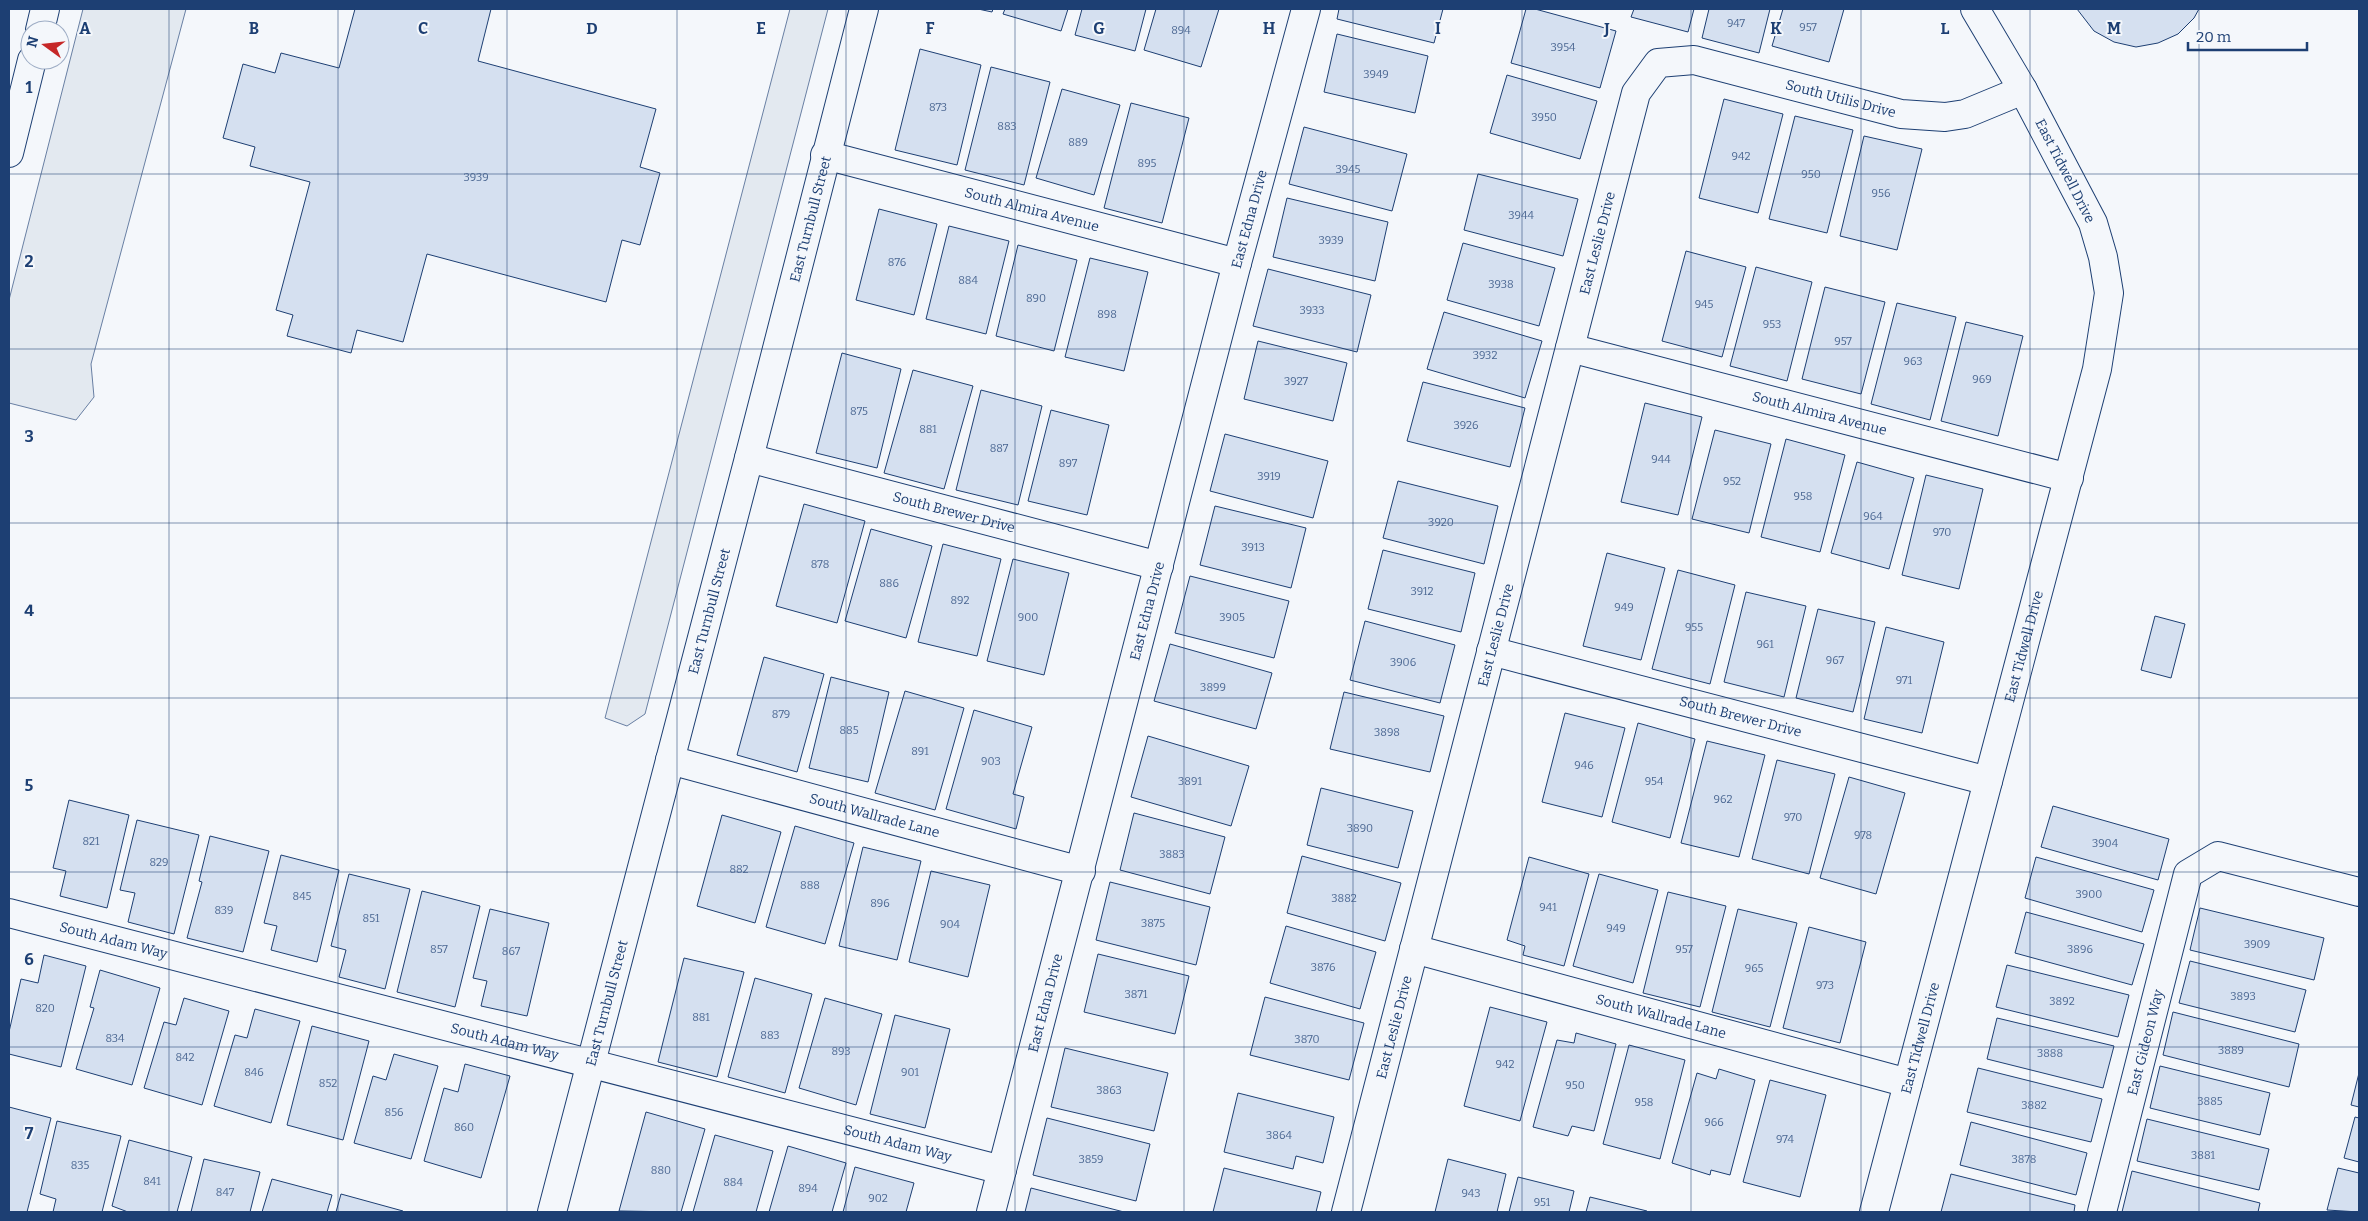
<svg xmlns="http://www.w3.org/2000/svg" width="2368" height="1221" viewBox="0 0 2368 1221" font-family="Bitter,serif">
	<rect width="100%" height="100%" fill="#f4f7fb"/>
	<path fill="#e3e9f0" stroke="#687fa3" d="M 83,9 L 186,9 L 91,364 L 94,397 L 76,420 L 9,403 L 9,300 Z
		M 790,9 L 828,9 L 645,714 L 627,726 L 605,718 Z"/>
	<path fill="#d5e0f0" stroke="#1d3f73" d="M 355,9 L 491,9 L 478,61 L 656,109 L 640,167 L 660,173 L 640,245 L 622,240 L 606,302 L 427,254 L 403,342 L 357,330 L 351,353 L 287,336 L 293,315 L 276,310 L 310,182 L 250,166 L 255,147 L 223,138 L 243,64 L 275,73 L 281,53 L 339,68 Z
		M 978,9 L 993,9 L 992,12 Z
		M 1005,9 L 1068,9 L 1061,31 L 1003,14 Z
		M 1082,9 L 1146,9 L 1135,51 L 1075,35 Z
		M 1156,9 L 1219,9 L 1201,67 L 1144,50 Z
		M 1339,9 L 1443,9 L 1434,43 L 1337,19 Z
		M 1526,9 L 1535,9 L 1616,31 L 1600,88 L 1511,63 Z
		M 1634,9 L 1694,9 L 1688,32 L 1631,17 Z
		M 1709,9 L 1770,9 L 1759,53 L 1702,38 Z
		M 1783,9 L 1844,9 L 1829,62 L 1772,46 Z
		M 2077,9 L 2199,9 L 2194,18 L 2178,34 L 2158,43 L 2136,47 L 2114,42 L 2094,31 Z
		M 1337,34 L 1428,56 L 1415,113 L 1324,92 Z
		M 920,49 L 981,65 L 957,165 L 895,150 Z
		M 991,67 L 1050,82 L 1024,185 L 965,170 Z
		M 1507,75 L 1597,101 L 1580,159 L 1490,133 Z
		M 1062,89 L 1120,105 L 1094,195 L 1036,178 Z
		M 1724,99 L 1783,114 L 1758,213 L 1699,198 Z
		M 1131,103 L 1189,118 L 1162,223 L 1104,208 Z
		M 1795,116 L 1853,130 L 1827,233 L 1769,219 Z
		M 1304,127 L 1407,154 L 1392,211 L 1289,184 Z
		M 1864,136 L 1922,149 L 1897,250 L 1840,236 Z
		M 1478,174 L 1578,199 L 1563,256 L 1464,230 Z
		M 1287,198 L 1388,222 L 1375,281 L 1273,257 Z
		M 879,209 L 937,224 L 914,315 L 856,300 Z
		M 949,226 L 1009,241 L 986,334 L 926,319 Z
		M 1463,243 L 1555,268 L 1539,326 L 1447,300 Z
		M 1018,245 L 1077,260 L 1054,351 L 996,336 Z
		M 1686,251 L 1746,267 L 1722,357 L 1662,341 Z
		M 1090,258 L 1148,272 L 1124,371 L 1065,357 Z
		M 1756,267 L 1812,282 L 1787,381 L 1730,366 Z
		M 1268,269 L 1371,295 L 1357,352 L 1253,326 Z
		M 1825,287 L 1885,302 L 1861,394 L 1802,379 Z
		M 1897,303 L 1956,317 L 1930,420 L 1871,404 Z
		M 1444,312 L 1542,341 L 1525,398 L 1427,369 Z
		M 1966,322 L 2023,336 L 1998,436 L 1941,421 Z
		M 1258,341 L 1347,363 L 1333,421 L 1244,399 Z
		M 842,353 L 901,369 L 877,468 L 816,453 Z
		M 913,370 L 973,386 L 944,489 L 884,473 Z
		M 1423,382 L 1525,408 L 1510,467 L 1407,441 Z
		M 981,390 L 1042,406 L 1018,505 L 956,490 Z
		M 1645,403 L 1702,417 L 1678,515 L 1621,502 Z
		M 1051,410 L 1109,425 L 1087,515 L 1028,501 Z
		M 1715,430 L 1771,444 L 1749,533 L 1692,519 Z
		M 1225,434 L 1328,461 L 1313,518 L 1210,491 Z
		M 1786,439 L 1845,455 L 1820,552 L 1761,537 Z
		M 1857,462 L 1914,478 L 1889,569 L 1831,553 Z
		M 1926,475 L 1983,489 L 1959,589 L 1902,575 Z
		M 1398,481 L 1498,506 L 1484,564 L 1383,538 Z
		M 804,504 L 865,521 L 837,623 L 776,606 Z
		M 1215,506 L 1306,528 L 1291,588 L 1200,565 Z
		M 871,529 L 932,546 L 906,638 L 845,621 Z
		M 943,544 L 1001,559 L 977,656 L 918,642 Z
		M 1383,550 L 1475,573 L 1461,632 L 1368,609 Z
		M 1607,553 L 1665,568 L 1641,660 L 1583,646 Z
		M 1013,559 L 1069,573 L 1044,675 L 987,661 Z
		M 1678,570 L 1735,585 L 1710,684 L 1652,669 Z
		M 1190,576 L 1289,601 L 1274,658 L 1175,633 Z
		M 1746,592 L 1806,606 L 1784,697 L 1724,682 Z
		M 1818,609 L 1875,622 L 1853,712 L 1796,698 Z
		M 2155,616 L 2185,624 L 2171,678 L 2141,670 Z
		M 1365,621 L 1455,645 L 1440,703 L 1350,680 Z
		M 1886,627 L 1944,642 L 1922,733 L 1864,719 Z
		M 1170,644 L 1272,673 L 1256,729 L 1154,701 Z
		M 764,657 L 824,674 L 797,772 L 737,755 Z
		M 831,677 L 889,692 L 868,782 L 809,768 Z
		M 905,691 L 964,708 L 935,810 L 875,793 Z
		M 1344,692 L 1444,716 L 1430,772 L 1330,749 Z
		M 974,710 L 1032,727 L 1013,794 L 1024,797 L 1016,829 L 946,809 Z
		M 1565,713 L 1625,728 L 1602,817 L 1542,802 Z
		M 1638,723 L 1695,739 L 1670,838 L 1612,822 Z
		M 1148,736 L 1249,766 L 1231,826 L 1131,797 Z
		M 1707,741 L 1765,755 L 1739,857 L 1681,843 Z
		M 1777,760 L 1835,774 L 1809,874 L 1752,859 Z
		M 1849,777 L 1905,793 L 1876,894 L 1820,878 Z
		M 1321,788 L 1413,811 L 1398,868 L 1307,845 Z
		M 69,800 L 129,815 L 107,908 L 60,896 L 66,871 L 53,868 Z
		M 2053,806 L 2169,839 L 2158,880 L 2041,847 Z
		M 1134,813 L 1225,837 L 1210,894 L 1120,870 Z
		M 722,815 L 781,832 L 755,923 L 697,906 Z
		M 137,820 L 199,835 L 174,934 L 128,922 L 135,893 L 120,890 Z
		M 795,826 L 854,843 L 825,944 L 766,927 Z
		M 210,836 L 269,851 L 243,952 L 187,938 L 202,882 L 199,881 Z
		M 863,847 L 921,861 L 897,960 L 839,946 Z
		M 281,855 L 339,870 L 317,962 L 271,950 L 277,926 L 264,923 Z
		M 1302,856 L 1401,883 L 1385,941 L 1287,913 Z
		M 1529,857 L 1589,874 L 1564,966 L 1523,955 L 1525,946 L 1507,940 Z
		M 2036,857 L 2154,890 L 2142,932 L 2025,898 Z
		M 931,871 L 990,885 L 968,977 L 909,962 Z
		M 349,874 L 410,889 L 385,989 L 339,977 L 346,950 L 331,946 Z
		M 1599,874 L 1658,890 L 1633,983 L 1573,966 Z
		M 1110,882 L 1210,907 L 1196,965 L 1096,940 Z
		M 422,891 L 480,906 L 455,1007 L 397,992 Z
		M 1668,892 L 1726,906 L 1700,1007 L 1643,993 Z
		M 2200,908 L 2324,938 L 2314,980 L 2190,950 Z
		M 490,909 L 549,923 L 527,1016 L 481,1006 L 487,981 L 473,978 Z
		M 1738,909 L 1797,923 L 1770,1027 L 1712,1012 Z
		M 2026,912 L 2144,944 L 2132,985 L 2015,953 Z
		M 1286,926 L 1376,952 L 1360,1009 L 1270,983 Z
		M 1809,927 L 1866,942 L 1840,1043 L 1783,1028 Z
		M 1098,954 L 1189,976 L 1175,1034 L 1084,1012 Z
		M 44,955 L 86,966 L 61,1067 L 9,1054 L 9,1032 L 21,979 L 38,983 Z
		M 684,958 L 744,972 L 717,1077 L 658,1062 Z
		M 2190,961 L 2306,990 L 2295,1032 L 2179,1003 Z
		M 2007,965 L 2129,995 L 2118,1037 L 1996,1007 Z
		M 100,970 L 160,988 L 132,1085 L 76,1069 L 94,1008 L 90,1007 Z
		M 755,978 L 812,994 L 785,1093 L 728,1077 Z
		M 1265,997 L 1364,1023 L 1349,1080 L 1250,1055 Z
		M 184,998 L 229,1011 L 202,1105 L 144,1088 L 164,1022 L 176,1025 Z
		M 825,998 L 882,1014 L 856,1105 L 799,1088 Z
		M 1490,1007 L 1547,1022 L 1520,1121 L 1464,1106 Z
		M 255,1009 L 300,1021 L 271,1123 L 214,1106 L 235,1035 L 247,1038 Z
		M 2173,1012 L 2299,1044 L 2289,1087 L 2163,1055 Z
		M 895,1015 L 950,1029 L 925,1128 L 870,1114 Z
		M 1997,1018 L 2114,1046 L 2103,1088 L 1987,1059 Z
		M 312,1026 L 369,1041 L 343,1140 L 287,1125 Z
		M 1576,1033 L 1616,1044 L 1594,1131 L 1572,1126 L 1568,1136 L 1533,1127 L 1557,1040 L 1574,1043 Z
		M 1629,1045 L 1685,1060 L 1660,1159 L 1603,1144 Z
		M 1065,1048 L 1168,1073 L 1154,1131 L 1051,1107 Z
		M 394,1054 L 438,1066 L 411,1159 L 354,1143 L 373,1076 L 386,1080 Z
		M 465,1064 L 510,1076 L 481,1178 L 424,1161 L 444,1088 L 458,1092 Z
		M 2160,1066 L 2270,1093 L 2260,1135 L 2150,1108 Z
		M 1978,1068 L 2102,1099 L 2091,1142 L 1967,1112 Z
		M 1719,1069 L 1755,1080 L 1730,1175 L 1711,1170 L 1710,1175 L 1672,1163 L 1697,1073 L 1716,1079 Z
		M 2359,1073 L 2359,1107 L 2351,1105 Z
		M 1770,1080 L 1826,1095 L 1800,1197 L 1743,1182 Z
		M 1238,1093 L 1334,1117 L 1323,1163 L 1296,1156 L 1293,1169 L 1224,1152 Z
		M 9,1107 L 51,1118 L 27,1212 L 9,1212 Z
		M 646,1112 L 705,1129 L 681,1212 L 619,1211 Z
		M 2355,1117 L 2359,1118 L 2359,1162 L 2344,1158 Z
		M 1047,1118 L 1150,1144 L 1136,1201 L 1033,1175 Z
		M 2147,1119 L 2269,1149 L 2259,1190 L 2137,1161 Z
		M 57,1121 L 121,1136 L 102,1212 L 53,1212 L 56,1199 L 40,1194 Z
		M 1971,1122 L 2087,1153 L 2076,1195 L 1960,1165 Z
		M 715,1135 L 773,1151 L 756,1212 L 693,1212 Z
		M 129,1140 L 192,1157 L 177,1212 L 128,1212 L 112,1206 Z
		M 788,1146 L 846,1163 L 832,1212 L 769,1212 Z
		M 204,1159 L 260,1172 L 250,1212 L 191,1212 Z
		M 1448,1159 L 1506,1174 L 1497,1212 L 1435,1212 Z
		M 855,1167 L 914,1183 L 906,1212 L 843,1212 Z
		M 1224,1168 L 1321,1192 L 1316,1212 L 1213,1212 Z
		M 2338,1168 L 2359,1173 L 2359,1212 L 2327,1210 Z
		M 2132,1171 L 2260,1203 L 2258,1212 L 2122,1212 Z
		M 1951,1174 L 2075,1205 L 2074,1212 L 1941,1212 Z
		M 1518,1177 L 1574,1191 L 1569,1212 L 1509,1212 Z
		M 272,1179 L 332,1195 L 327,1212 L 262,1212 Z
		M 1031,1188 L 1124,1212 L 1025,1212 Z
		M 341,1194 L 403,1211 L 403,1212 L 336,1212 Z
		M 1590,1197 L 1647,1211 L 1647,1212 L 1586,1212 Z"/>
	<g fill="none" stroke-linecap="round" stroke-linejoin="round">
		<g stroke="#1d3f73" stroke-width="30">
			<g id="minor">
				<path id="s1" d="M 825,155 L 1237,263"/>
				<path id="s2" d="M 1570,348 L 2069,478"/>
				<path id="s3" d="M 749,458 L 1159,566"/>
				<path id="s4" d="M 1491,651 L 1988,781"/>
				<path id="s5" d="M 670,760 L 1081,871"/>
				<path id="s6" d="M 9,913 L 1002,1170"/>
				<path id="s7" d="M 1414,949 L 1908,1083"/>
				<path id="s8" d="M 552,1212 L 749,458 L 864,9"/>
				<path id="s9" d="M 991,1212 L 1237,263 L 1306,9"/>
				<path id="s10" d="M 1346,1212 L 1636,93 L 1658,63 L 1694,60 L 1901,114 L 1945,117 L 1965,114 L 2023,90"/>
				<path id="s11" d="M 1874,1212 L 2097,369 L 2109,293 L 2103,257 L 2093,223 L 2023,90 L 1975,9"/>
				<path id="s12" d="M 2102,1212 L 2188,874 L 2218,856 L 2359,892"/>
			</g>
		</g>
		<g stroke="#1d3f73" stroke-width="30">
			<path id="secondary" d="M 40,30 L 45,9
				M 9,153 L 32,60"/>
		</g>
		<use href="#minor" stroke="#f4f7fb" stroke-width="28"/>
		<use href="#secondary" stroke="#f4f7fb" stroke-width="28"/>
	</g>
	<path fill="none" stroke="#1d3f73" stroke-width="1" stroke-opacity="0.55" d="M 169,9 L 169,1212M 338,9 L 338,1212M 507,9 L 507,1212M 677,9 L 677,1212M 846,9 L 846,1212M 1015,9 L 1015,1212M 1184,9 L 1184,1212M 1353,9 L 1353,1212M 1522,9 L 1522,1212M 1691,9 L 1691,1212M 1861,9 L 1861,1212M 2030,9 L 2030,1212M 2199,9 L 2199,1212M 9,174 L 2359,174M 9,349 L 2359,349M 9,523 L 2359,523M 9,698 L 2359,698M 9,872 L 2359,872M 9,1047 L 2359,1047"/>
	<g text-anchor="middle" dominant-baseline="central" stroke-width="4" stroke-linejoin="round" paint-order="stroke">
		<g font-size="11" fill="#4b6792">
			<text x="1736" y="23">947</text>
			<text x="1808" y="27">957</text>
			<text x="1181" y="30">894</text>
			<text x="1563" y="47">3954</text>
			<text x="1376" y="74">3949</text>
			<text x="938" y="107">873</text>
			<text x="1544" y="117">3950</text>
			<text x="1007" y="126">883</text>
			<text x="1078" y="142">889</text>
			<text x="1741" y="156">942</text>
			<text x="1147" y="163">895</text>
			<text x="1348" y="169">3945</text>
			<text x="1811" y="174">950</text>
			<text x="476" y="177">3939</text>
			<text x="1881" y="193">956</text>
			<text x="1521" y="215">3944</text>
			<text x="1331" y="240">3939</text>
			<text x="897" y="262">876</text>
			<text x="968" y="280">884</text>
			<text x="1501" y="284">3938</text>
			<text x="1036" y="298">890</text>
			<text x="1704" y="304">945</text>
			<text x="1312" y="310">3933</text>
			<text x="1107" y="314">898</text>
			<text x="1772" y="324">953</text>
			<text x="1843" y="341">957</text>
			<text x="1485" y="355">3932</text>
			<text x="1913" y="361">963</text>
			<text x="1982" y="379">969</text>
			<text x="1296" y="381">3927</text>
			<text x="859" y="411">875</text>
			<text x="1466" y="425">3926</text>
			<text x="928" y="429">881</text>
			<text x="999" y="448">887</text>
			<text x="1661" y="459">944</text>
			<text x="1068" y="463">897</text>
			<text x="1269" y="476">3919</text>
			<text x="1732" y="481">952</text>
			<text x="1803" y="496">958</text>
			<text x="1873" y="516">964</text>
			<text x="1441" y="522">3920</text>
			<text x="1942" y="532">970</text>
			<text x="1253" y="547">3913</text>
			<text x="820" y="564">878</text>
			<text x="889" y="583">886</text>
			<text x="1422" y="591">3912</text>
			<text x="960" y="600">892</text>
			<text x="1624" y="607">949</text>
			<text x="1028" y="617">900</text>
			<text x="1232" y="617">3905</text>
			<text x="1694" y="627">955</text>
			<text x="1765" y="644">961</text>
			<text x="1835" y="660">967</text>
			<text x="1403" y="662">3906</text>
			<text x="1904" y="680">971</text>
			<text x="1213" y="687">3899</text>
			<text x="781" y="714">879</text>
			<text x="849" y="730">885</text>
			<text x="1387" y="732">3898</text>
			<text x="920" y="751">891</text>
			<text x="991" y="761">903</text>
			<text x="1584" y="765">946</text>
			<text x="1190" y="781">3891</text>
			<text x="1654" y="781">954</text>
			<text x="1723" y="799">962</text>
			<text x="1793" y="817">970</text>
			<text x="1360" y="828">3890</text>
			<text x="1863" y="835">978</text>
			<text x="91" y="841">821</text>
			<text x="2105" y="843">3904</text>
			<text x="1172" y="854">3883</text>
			<text x="159" y="862">829</text>
			<text x="739" y="869">882</text>
			<text x="810" y="885">888</text>
			<text x="2089" y="894">3900</text>
			<text x="302" y="896">845</text>
			<text x="1344" y="898">3882</text>
			<text x="880" y="903">896</text>
			<text x="1548" y="907">941</text>
			<text x="224" y="910">839</text>
			<text x="371" y="918">851</text>
			<text x="1153" y="923">3875</text>
			<text x="950" y="924">904</text>
			<text x="1616" y="928">949</text>
			<text x="2257" y="944">3909</text>
			<text x="439" y="949">857</text>
			<text x="1684" y="949">957</text>
			<text x="2080" y="949">3896</text>
			<text x="511" y="951">867</text>
			<text x="1323" y="967">3876</text>
			<text x="1754" y="968">965</text>
			<text x="1825" y="985">973</text>
			<text x="1136" y="994">3871</text>
			<text x="2243" y="996">3893</text>
			<text x="2062" y="1001">3892</text>
			<text x="45" y="1008">820</text>
			<text x="701" y="1017">881</text>
			<text x="770" y="1035">883</text>
			<text x="115" y="1038">834</text>
			<text x="1307" y="1039">3870</text>
			<text x="2231" y="1050">3889</text>
			<text x="841" y="1051">893</text>
			<text x="2050" y="1053">3888</text>
			<text x="185" y="1057">842</text>
			<text x="1505" y="1064">942</text>
			<text x="254" y="1072">846</text>
			<text x="910" y="1072">901</text>
			<text x="328" y="1083">852</text>
			<text x="1575" y="1085">950</text>
			<text x="1109" y="1090">3863</text>
			<text x="2210" y="1101">3885</text>
			<text x="1644" y="1102">958</text>
			<text x="2034" y="1105">3882</text>
			<text x="394" y="1112">856</text>
			<text x="1714" y="1122">966</text>
			<text x="464" y="1127">860</text>
			<text x="1279" y="1135">3864</text>
			<text x="1785" y="1139">974</text>
			<text x="2203" y="1155">3881</text>
			<text x="1091" y="1159">3859</text>
			<text x="2024" y="1159">3878</text>
			<text x="80" y="1165">835</text>
			<text x="661" y="1170">880</text>
			<text x="152" y="1181">841</text>
			<text x="733" y="1182">884</text>
			<text x="808" y="1188">894</text>
			<text x="225" y="1192">847</text>
			<text x="1471" y="1193">943</text>
			<text x="878" y="1198">902</text>
			<text x="1542" y="1202">951</text>
		</g>
		<g font-size="14" fill="#1d3f73" stroke="#f4f7fb">
			<text stroke="none"><textPath href="#s10" startOffset="1381">South Utilis Drive</textPath></text>
			<text transform="translate(2065 171) rotate(63)">East Tidwell Drive</text>
			<text stroke="none"><textPath href="#s1" startOffset="214">South Almira Avenue</textPath></text>
			<text stroke="none"><textPath href="#s8" startOffset="1026">East Turnbull Street</textPath></text>
			<text stroke="none"><textPath href="#s9" startOffset="1026">East Edna Drive</textPath></text>
			<text stroke="none"><textPath href="#s10" startOffset="1001">East Leslie Drive</textPath></text>
			<text stroke="none"><textPath href="#s2" startOffset="258">South Almira Avenue</textPath></text>
			<text stroke="none"><textPath href="#s3" startOffset="212">South Brewer Drive</textPath></text>
			<text stroke="none"><textPath href="#s9" startOffset="621">East Edna Drive</textPath></text>
			<text stroke="none"><textPath href="#s8" startOffset="621">East Turnbull Street</textPath></text>
			<text stroke="none"><textPath href="#s10" startOffset="596">East Leslie Drive</textPath></text>
			<text stroke="none"><textPath href="#s11" startOffset="585">East Tidwell Drive</textPath></text>
			<text stroke="none"><textPath href="#s4" startOffset="258">South Brewer Drive</textPath></text>
			<text stroke="none"><textPath href="#s5" startOffset="212">South Wallrade Lane</textPath></text>
			<text stroke="none"><textPath href="#s6" startOffset="108">South Adam Way</textPath></text>
			<text stroke="none"><textPath href="#s9" startOffset="216">East Edna Drive</textPath></text>
			<text stroke="none"><textPath href="#s8" startOffset="216">East Turnbull Street</textPath></text>
			<text stroke="none"><textPath href="#s7" startOffset="256">South Wallrade Lane</textPath></text>
			<text stroke="none"><textPath href="#s10" startOffset="191">East Leslie Drive</textPath></text>
			<text stroke="none"><textPath href="#s11" startOffset="180">East Tidwell Drive</textPath></text>
			<text stroke="none"><textPath href="#s6" startOffset="512">South Adam Way</textPath></text>
			<text stroke="none"><textPath href="#s12" startOffset="175">East Gideon Way</textPath></text>
			<text stroke="none"><textPath href="#s6" startOffset="918">South Adam Way</textPath></text>
		</g>
	</g>
	<g font-size="16" text-anchor="middle" font-weight="bold" fill="#1d3f73" stroke="#f4f7fb" stroke-width="4" stroke-linejoin="round" paint-order="stroke">
		<text x="85" y="34">A</text>
		<text x="254" y="34">B</text>
		<text x="423" y="34">C</text>
		<text x="592" y="34">D</text>
		<text x="761" y="34">E</text>
		<text x="930" y="34">F</text>
		<text x="1099" y="34">G</text>
		<text x="1269" y="34">H</text>
		<text x="1438" y="34">I</text>
		<text x="1607" y="34">J</text>
		<text x="1776" y="34">K</text>
		<text x="1945" y="34">L</text>
		<text x="2114" y="34">M</text>
		<text x="29" y="93">1</text>
		<text x="29" y="267">2</text>
		<text x="29" y="442">3</text>
		<text x="29" y="616">4</text>
		<text x="29" y="791">5</text>
		<text x="29" y="965">6</text>
		<text x="29" y="1139">7</text>
	</g>
	<rect width="2368" height="1221" fill="none" stroke="#1d3f73" stroke-width="20"/>
	<g transform="translate(45 45) rotate(285)"><circle r="24" fill="#f4f7fb" stroke="#9eadc5"/>
	<path d="M0-4L9 19L0 12L-9 19Z" fill="#c62828"/>
	<text y="-8" font-size="14" font-weight="bold" text-anchor="middle" fill="#1d3f73">N</text>
	</g>
	<path d="M2188 42v8h119v-8" fill="none" stroke="#1d3f73" stroke-width="2.5"/>
	<text x="2196" y="42" font-size="15" fill="#1d3f73" stroke="#f4f7fb" stroke-width="4" paint-order="stroke">20 m</text>
</svg>
